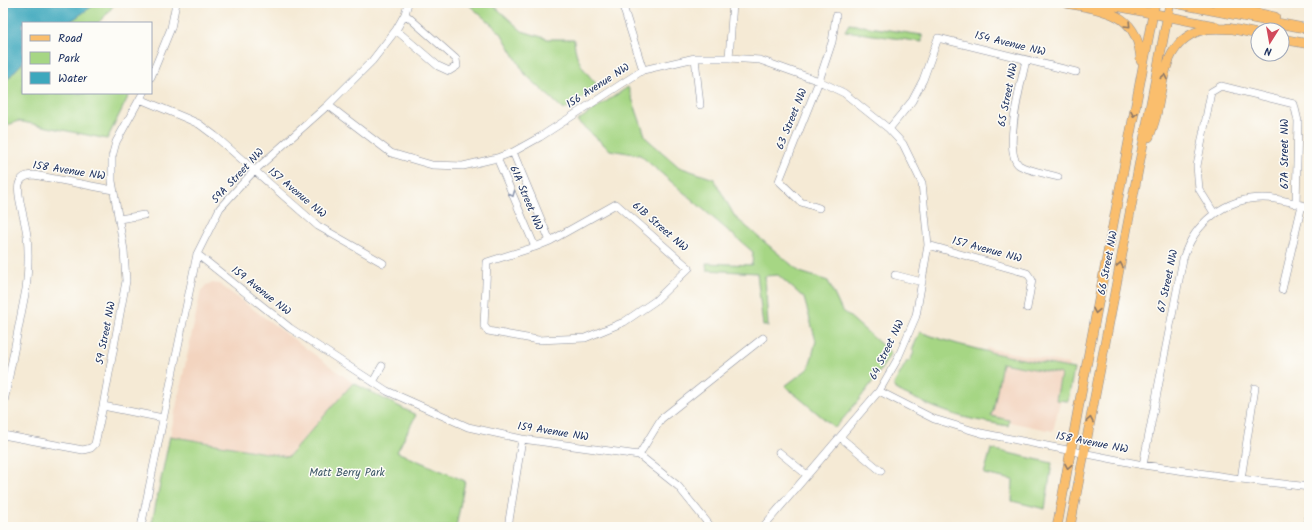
<svg xmlns="http://www.w3.org/2000/svg" width="1312" height="530" viewBox="0 0 1312 530" font-family="Kalam,sans-serif">
	<rect width="100%" height="100%" fill="#fdfcf7"/>
	<filter id="ink" filterUnits="userSpaceOnUse"><feTurbulence type="fractalNoise" baseFrequency=".025" numOctaves="2"/><feDisplacementMap in="SourceGraphic" scale="8" xChannelSelector="R" yChannelSelector="G"/><feConvolveMatrix kernelMatrix="1 2 1 2 8 2 1 2 1" color-interpolation-filters="sRGB"/></filter>
	<filter id="wash" filterUnits="userSpaceOnUse"><feTurbulence type="fractalNoise" baseFrequency=".012" numOctaves="4" result="noise"/><feDisplacementMap in="SourceGraphic" scale="16" xChannelSelector="R" yChannelSelector="G"/><feGaussianBlur stdDeviation="0.9" result="paint"/><feColorMatrix in="noise" values="0 0 0 0 0 0 0 0 0 0 0 0 0 0 0 0 0 1.4 0 .05"/><feComposite in="paint" operator="in"/></filter>
	<g filter="url(#wash)">
		<rect width="100%" height="100%" fill="#f5ead5"/>
		<path fill="#f3d4bf" d="M 213,283 L 219,284 L 353,383 L 288,457 L 170,436 L 201,291 L 206,285 Z
			M 987,348 L 1069,364 L 1053,431 L 976,415 Z"/>
		<path fill="#a6d684" stroke="#608271" d="M 97,3 L 115,3 L 107,14 L 98,23 L 68,23 Z
			M 467,3 L 491,3 L 522,31 L 548,39 L 574,39 C 575,62 585,71 599,87 L 564,110 L 525,74 L 501,33 Z
			M 849,24 L 922,35 L 922,42 L 845,31 Z
			M 23,62 L 23,93 L 130,93 L 107,139 L 18,121 L 3,127 L 3,84 Z
			M 628,87 L 646,138 L 679,167 L 714,179 L 735,217 L 800,272 L 828,281 L 841,309 L 891,353 C 875,381 856,404 835,428 L 785,386 L 809,368 L 816,341 L 804,298 L 778,275 L 765,276 L 768,326 L 763,326 L 757,273 L 707,270 L 706,263 L 752,265 L 753,252 L 640,155 L 610,150 L 577,121 Z
			M 920,332 C 969,350 1022,359 1074,369 L 1068,401 L 1056,400 L 1061,374 L 1002,363 L 993,412 L 992,412 L 991,416 L 1009,420 L 1008,426 C 987,422 966,419 947,412 C 929,406 912,397 895,389 L 894,384 L 907,361 L 910,361 L 914,352 L 912,350 Z
			M 353,383 L 416,415 L 397,452 L 465,481 L 456,527 L 151,527 L 170,436 L 288,457 Z
			M 991,449 L 1052,463 L 1045,509 L 1012,501 L 1013,480 L 984,474 Z"/>
		<path fill="#3da8bd" stroke="#2c6c8e" d="M 3,3 L 97,3 L 68,23 L 23,23 L 23,62 L 3,84 Z"/>
	</g>
	<g filter="url(#ink)">
		<g fill="none" stroke-linecap="round" stroke-linejoin="round">
			<g stroke="#888c9a" stroke-width="8">
				<path id="minor" d="M 622,3 L 643,70
					M 396,30 L 438,66 L 449,71 L 457,66 L 456,59 L 405,14
					M 695,58 L 700,105
					M 729,58 L 733,3
					M 1026,60 C 1022,79 1002,152 1019,165 C 1026,170 1048,174 1058,177
					M 151,77 L 171,28 L 176,3
					M 140,99 L 188,119 L 199,124 L 215,136 L 318,226 L 383,263
					M 328,105 L 391,153 L 432,165 L 463,166 L 497,158 L 513,152 L 540,137 L 643,70 L 695,58 L 729,58 L 760,60 L 819,81 L 844,93 L 889,129 L 903,144 L 922,183 L 928,245 L 916,316 L 897,360 L 879,391 L 763,527
					M 889,129 L 912,101 L 923,80 L 938,38 L 1076,72
					M 513,152 L 550,241
					M 497,158 L 535,247
					M 616,204 L 689,268 L 655,301 L 624,322 L 585,338 L 538,340 L 488,331 L 484,326 L 487,262 L 535,247 L 550,241 Z
					M 819,208 L 801,202 L 779,181 L 819,81 L 832,42 L 836,16
					M 1214,213 L 1199,189 L 1197,166 L 1211,92 L 1221,86 L 1294,104 L 1298,121 L 1296,204
					M 119,219 L 144,215
					M 928,245 L 1027,273 L 1032,280 L 1027,308
					M 197,254 L 290,328 L 387,391 L 468,427 L 522,439 L 639,455 L 678,486 L 711,527
					M 895,275 L 922,282
					M 1282,290 L 1302,205
					M 373,382 L 382,366
					M 879,391 L 934,419 L 981,433 L 1143,465 L 1241,479 L 1309,487
					M 103,406 L 163,418
					M 3,407 L 26,289 C 28,272 29,253 27,236 C 26,223 16,194 19,184 C 21,177 27,175 34,175 L 113,190
					M 3,435 L 83,450 L 91,448 L 95,444 L 103,406 L 126,281 L 124,250 L 112,181 L 112,157 L 116,142 L 143,93
					M 840,437 L 881,471
					M 779,452 L 807,475
					M 639,455 L 661,419 L 763,338
					M 1143,465 L 1183,259 C 1194,223 1225,198 1263,198 C 1278,198 1295,203 1309,207
					M 1241,479 L 1255,388
					M 141,527 L 197,254 L 220,208 L 254,171 L 328,105 L 372,61 L 396,30 L 405,14 L 408,3
					M 508,527 L 522,439
					M 1307,527 L 1309,514"/>
			</g>
			<g stroke="#888c9a" stroke-width="10">
				<path id="major" d="M 1066,3 C 1106,11 1138,12 1141,61
					M 1101,3 L 1215,26
					M 1174,3 L 1309,29
					M 1217,3 L 1229,7 L 1275,17
					M 1228,28 L 1258,34
					M 1282,39 L 1309,44
					M 1149,137 C 1152,130 1154,123 1156,116 C 1163,85 1163,43 1199,31 C 1209,27 1221,29 1232,29
					M 1057,527 L 1078,410 L 1155,3
					M 1070,527 L 1170,3"/>
			</g>
			<use href="#minor" stroke="#fff" stroke-width="7"/>
			<use href="#major" stroke="#fabe6d" stroke-width="9"/>
		</g>
		<defs><path id="oneway-chevron" d="M-2-3.5L2.5 0L-2 3.5" fill="none" stroke-width="1.6" stroke-linecap="round" stroke-linejoin="round"/></defs>
		<g stroke="#8a7666">
			<use href="#oneway-chevron" transform="translate(1128 25) rotate(46)"/>
			<use href="#oneway-chevron" transform="translate(1164 77) rotate(-79)"/>
			<use href="#oneway-chevron" transform="translate(1134 114) rotate(101)"/>
			<use href="#oneway-chevron" transform="translate(1120 265) rotate(-79)"/>
			<use href="#oneway-chevron" transform="translate(1096 311) rotate(101)"/>
			<use href="#oneway-chevron" transform="translate(1090 420) rotate(-79)"/>
			<use href="#oneway-chevron" transform="translate(1068 466) rotate(100)"/>
		</g>
		<use stroke="#8d97ae" href="#oneway-chevron" transform="translate(512 194) rotate(68)"/>
	</g>
	<g text-anchor="middle" dominant-baseline="central" stroke-width="3" stroke-linejoin="round" paint-order="stroke">
		<g font-size="11" fill="#1b2f5e" stroke="#fdfcf7">
			<text transform="translate(1010 44) rotate(14)">154 Avenue NW</text>
			<text transform="translate(598 86) rotate(-33)">156 Avenue NW</text>
			<text transform="translate(1008 95) rotate(-79)">65 Street NW</text>
			<text transform="translate(792 119) rotate(-68)">63 Street NW</text>
			<text transform="translate(1285 154) rotate(-90)">67A Street NW</text>
			<text transform="translate(69 171) rotate(9)">158 Avenue NW</text>
			<text transform="translate(238 176) rotate(-47)">59A Street NW</text>
			<text transform="translate(297 193) rotate(40)">157 Avenue NW</text>
			<text transform="translate(526 198) rotate(67)">61A Street NW</text>
			<text transform="translate(660 227) rotate(41)">61B Street NW</text>
			<text transform="translate(987 250) rotate(15)">157 Avenue NW</text>
			<text transform="translate(1108 263) rotate(-79)">66 Street NW</text>
			<text transform="translate(1168 281) rotate(-78)">67 Street NW</text>
			<text transform="translate(261 291) rotate(38)">159 Avenue NW</text>
			<text transform="translate(106 333) rotate(-79)">59 Street NW</text>
			<text transform="translate(887 350) rotate(-64)">64 Street NW</text>
			<text transform="translate(553 432) rotate(9)">159 Avenue NW</text>
			<text transform="translate(1092 443) rotate(11)">158 Avenue NW</text>
		</g>
		<g font-size="11" fill="#3e5968" stroke="#fdfcf7">
			<text x="347" y="473">Matt Berry Park</text>
		</g>
	</g>
	<rect width="1312" height="530" fill="none" stroke="#fdfcf7" stroke-width="16"/>
	<rect x="22" y="22" width="130" height="72" fill="#fdfcf7" stroke="#a3aaba"/>
	<rect x="30" y="35" width="20" height="6" fill="#fabe6d" stroke="#a3aaba"/>
	<text x="58" y="42" font-size="12" fill="#1b2f5e">Road</text>
	<rect x="30" y="52" width="20" height="12" fill="#a6d684" stroke="#a3aaba"/>
	<text x="58" y="62" font-size="12" fill="#1b2f5e">Park</text>
	<rect x="30" y="72" width="20" height="12" fill="#3da8bd" stroke="#a3aaba"/>
	<text x="58" y="82" font-size="12" fill="#1b2f5e">Water</text>
	<g transform="translate(1270 42) rotate(191)"><circle r="19" fill="#fdfcf7" stroke="#a3aaba"/>
	<path d="M0-3L7 15L0 10L-7 15Z" fill="#d1495b"/>
	<text y="-6" font-size="11" font-weight="bold" text-anchor="middle" fill="#1b2f5e">N</text>
	</g>
</svg>
